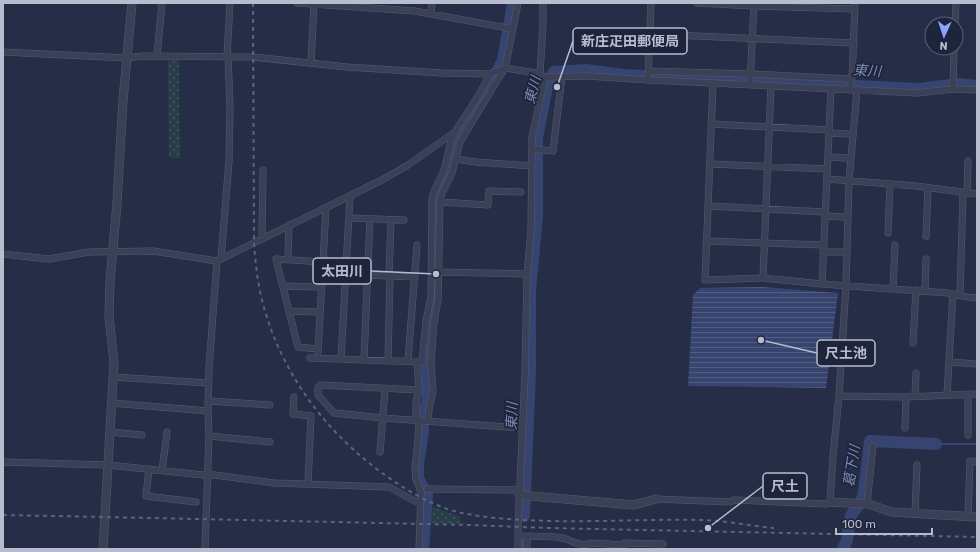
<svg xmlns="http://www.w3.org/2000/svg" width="980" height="552" viewBox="0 0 980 552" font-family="Rubik,'Noto Sans JP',sans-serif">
	<defs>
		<pattern id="grass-dots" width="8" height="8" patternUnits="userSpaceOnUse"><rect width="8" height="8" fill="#273e48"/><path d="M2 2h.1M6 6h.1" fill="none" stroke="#445861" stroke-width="1.8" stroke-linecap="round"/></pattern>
		<pattern id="water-rules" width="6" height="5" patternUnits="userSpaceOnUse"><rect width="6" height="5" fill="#37446f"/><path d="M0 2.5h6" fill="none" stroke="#525d82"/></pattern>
	</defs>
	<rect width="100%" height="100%" fill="#252d47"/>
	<path fill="url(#grass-dots)" d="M 168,59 L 179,59 L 180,158 L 169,157 Z
		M 430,506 L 461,517 L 460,524 L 426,523 Z"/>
	<path fill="url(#water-rules)" d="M 762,287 L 838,293 L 826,388 L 688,386 L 693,295 L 700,288 Z"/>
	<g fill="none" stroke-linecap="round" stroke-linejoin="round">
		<path stroke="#37446f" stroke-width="2" d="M 936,444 L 977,444"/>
		<path stroke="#37446f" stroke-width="12" d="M 436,253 L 436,198 L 445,180 L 454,148 L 462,130 L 491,83 L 503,60 L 513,3
			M 524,516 L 530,371 L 530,291 L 537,216 L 537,138 L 548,82 L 554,72 L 586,70 L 624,75 L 920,89 L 958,84 L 977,86
			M 423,549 L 427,495 L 418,478 L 418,464 L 423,432 L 423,415 L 428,399 L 427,361 L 431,321 L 435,299 L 436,281
			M 523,549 L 523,539
			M 843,549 L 847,540 L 851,515 L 861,502 L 864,493 L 870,441 L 936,444"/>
		<g stroke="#555b70" stroke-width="7">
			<path id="minor" d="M 297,3 L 415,11 L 513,29
				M 697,3 L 754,6 L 855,9
				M 431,13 L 432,3
				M 955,24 L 956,3
				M 650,34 L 854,43
				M 3,52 L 127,58 L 143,56 L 253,57 L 347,67 L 441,73 L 490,74 L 505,68 L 536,73 L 545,77 L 587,76 L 648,80 L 917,93 L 953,89 L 977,90
				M 157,56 L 162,3
				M 227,56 L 230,3
				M 311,63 L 314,4
				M 649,71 L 750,74 L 851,79
				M 540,74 L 543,24 L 543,3
				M 648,80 L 651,3
				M 713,84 L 705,280 L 763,278 L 822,284 L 948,293 C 958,296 967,297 977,298
				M 750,85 L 754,3
				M 953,89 L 954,48
				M 850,90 L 851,79 L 852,78 L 855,3
				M 711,124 L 829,130
				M 829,133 L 848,134
				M 532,149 L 553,151 L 562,76
				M 828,157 L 847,158
				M 456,159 L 476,162 L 532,166
				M 710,164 L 827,169
				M 827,179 L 916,186 L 977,194
				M 967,193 L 968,161
				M 440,202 L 488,205 L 489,191 L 521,192
				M 709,206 L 825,212
				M 825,216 L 843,217
				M 349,218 L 404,220
				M 888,233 L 890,185
				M 926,236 L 928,188
				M 262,238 L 263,170
				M 706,241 L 824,245
				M 823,252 L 842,252
				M 3,254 L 49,259 L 89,252 L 153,251 L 217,261 L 380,181 L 408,165 L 455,132
				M 221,259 L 229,161 L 230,107 L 228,56
				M 288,259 L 289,225
				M 437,272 L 527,274
				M 322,273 L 390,276 L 388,360
				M 389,276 L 391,220
				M 390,276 L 415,277
				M 763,278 L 771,86
				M 822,284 L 831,89
				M 283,286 L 321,287
				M 893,289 L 895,245
				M 925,291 L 926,259
				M 960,295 L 963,193
				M 289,311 L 320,312
				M 913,343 L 916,290
				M 318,349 L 298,347 L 276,259 L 323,262
				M 318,352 L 326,207
				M 310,358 L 422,362 L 426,321 L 431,297 L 432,198 C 434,189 439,182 443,173 C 448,160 448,145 455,132 C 467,112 480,97 490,74
				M 341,359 L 350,196
				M 364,359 L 370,219
				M 408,361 L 417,245
				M 417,362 L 419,390 L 416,402 L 416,415 L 419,420 L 418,439 L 415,469 L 416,478 L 421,492 L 419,549
				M 949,362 L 977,364
				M 113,377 L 209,383
				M 419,390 L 320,385 L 318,388 L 318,395 L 334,413 L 383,418 L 522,428
				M 947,395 L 953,294
				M 839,396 L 906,397 L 977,394
				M 915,396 L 916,373
				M 294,397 L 293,414 L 311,416 L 308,484
				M 208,401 L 270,405
				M 111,403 L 208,411
				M 428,421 L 429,409 L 433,392 L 431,362 L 434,322 L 438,300 L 440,202 L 442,193 L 452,173 L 460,142 L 498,79 L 505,68 L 518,3
				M 905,428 L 906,397
				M 110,432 L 142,435
				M 968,435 L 968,394
				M 209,436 L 270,442
				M 380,452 L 385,389
				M 3,463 L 5,462 L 108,465 L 203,475 L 207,474 L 274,483 L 389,487 L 420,504
				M 149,469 L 146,496 L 196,502
				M 162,471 L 167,432
				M 427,489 L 520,490
				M 656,499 L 730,502 L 734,500 L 827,504 L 830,502 L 833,456 L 839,396 L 846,285 L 849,181 L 857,90
				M 867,504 L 873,446
				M 915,514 L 917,465
				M 968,517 L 970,461 L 977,462
				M 518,536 C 532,537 554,535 566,539 C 575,542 582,547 591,543 L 624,545
				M 624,546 L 624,543 L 663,544
				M 205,549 L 209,436 L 208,411 L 209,368 L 217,261
				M 518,549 L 518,527 L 525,374 L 527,274 L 531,230 L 532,137 L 545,77
				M 527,549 L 527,537"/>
		</g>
		<g stroke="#555b70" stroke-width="9">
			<path id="tertiary" d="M 519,495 L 634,505 L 656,499
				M 830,502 L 869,504 L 891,512 L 977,517
				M 103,549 L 114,363 L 109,316 L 110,282 L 117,203 L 123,100 L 132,3"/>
		</g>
		<use href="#minor" stroke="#3a4056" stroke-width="6"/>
		<use href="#tertiary" stroke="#3a4056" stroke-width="8"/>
		<path stroke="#5b637d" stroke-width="2" stroke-dasharray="4 4" stroke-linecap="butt" d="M 253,3 L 254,242 C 255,260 257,278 261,296 C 278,367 320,426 378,470 C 404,489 431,506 462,513 C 491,519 520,520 550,521 C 600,522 650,519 699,520 C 724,520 749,526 774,528
			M 3,515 L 105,517 L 471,525 L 549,528 L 977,537"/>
	</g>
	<g text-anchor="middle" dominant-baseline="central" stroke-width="3.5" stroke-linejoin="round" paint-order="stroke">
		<g font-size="14" font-style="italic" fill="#7c8bb9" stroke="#1e253b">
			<text transform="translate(867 71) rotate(3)">東川</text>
			<text transform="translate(533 90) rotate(-75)">東川</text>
			<text transform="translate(512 416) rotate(-88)">東川</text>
			<text transform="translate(852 466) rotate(-81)">葛下川</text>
		</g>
	</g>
	<path fill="none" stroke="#b8bccf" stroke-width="1.5" d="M557 87L573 41M436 274L371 271M761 340L817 353M708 528L763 486"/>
	<g fill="#b8bccf" stroke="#1e253b" stroke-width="1.5">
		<circle cx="557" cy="87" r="4"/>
		<circle cx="436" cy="274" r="4"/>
		<circle cx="761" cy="340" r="4"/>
		<circle cx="708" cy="528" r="4"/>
	</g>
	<g fill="#1e253b" stroke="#b8bccf" stroke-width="1.5">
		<rect x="573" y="28" width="114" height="26" rx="4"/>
		<rect x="313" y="258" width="58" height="26" rx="4"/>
		<rect x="817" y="340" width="58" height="26" rx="4"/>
		<rect x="763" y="473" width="44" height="26" rx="4"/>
	</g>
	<g font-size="14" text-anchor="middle" font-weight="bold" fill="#b8bccf">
		<text x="630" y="46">新庄疋田郵便局</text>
		<text x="342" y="276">太田川</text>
		<text x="846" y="358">尺土池</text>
		<text x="785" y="491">尺土</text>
	</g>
	<rect width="980" height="552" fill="none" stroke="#b8bccf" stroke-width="8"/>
	<g transform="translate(944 36) rotate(183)"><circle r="19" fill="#1e253b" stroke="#5c6176"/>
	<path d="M0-3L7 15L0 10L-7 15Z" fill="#8ca4ff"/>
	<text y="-6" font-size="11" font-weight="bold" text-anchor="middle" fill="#b8bccf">N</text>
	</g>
	<path d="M836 528v6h96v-6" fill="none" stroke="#b8bccf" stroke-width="2"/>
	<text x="842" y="528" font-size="12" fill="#b8bccf" stroke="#1e253b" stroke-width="3" paint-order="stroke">100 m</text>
</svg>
